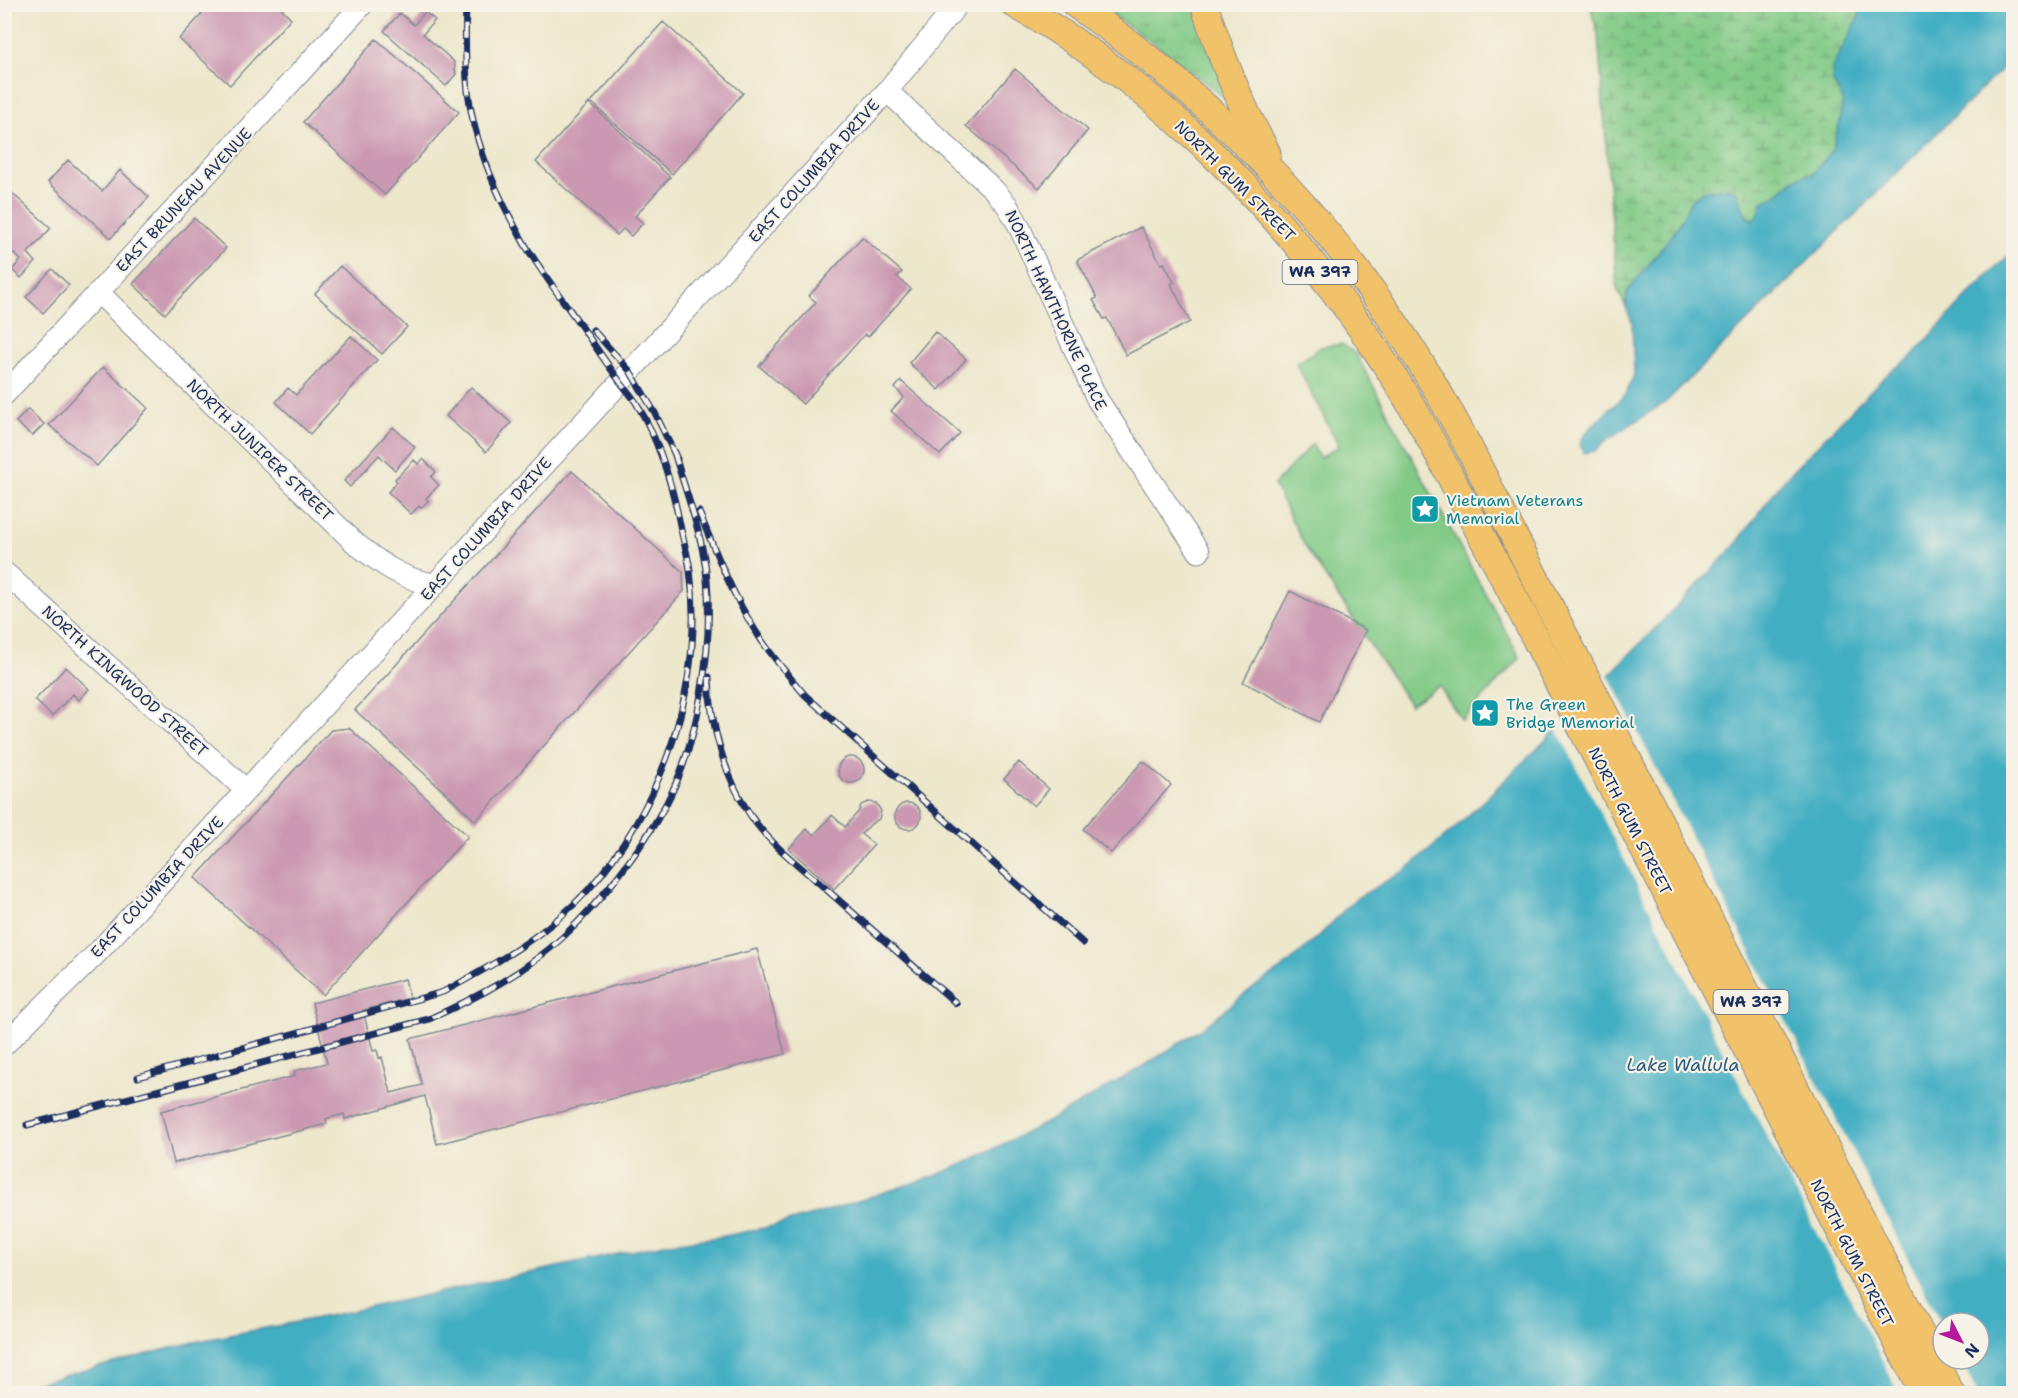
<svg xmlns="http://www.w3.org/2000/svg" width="2018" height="1398" viewBox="0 0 2018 1398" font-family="'Shantell Sans',sans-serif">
	<defs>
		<pattern id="grass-tufts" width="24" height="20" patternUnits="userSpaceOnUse" patternTransform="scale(1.5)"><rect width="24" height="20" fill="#82ca87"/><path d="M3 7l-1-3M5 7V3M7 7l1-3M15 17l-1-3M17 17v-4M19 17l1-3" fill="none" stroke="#6aa472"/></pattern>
		<pattern id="wetland-marsh" width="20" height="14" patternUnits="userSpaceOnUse" patternTransform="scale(1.5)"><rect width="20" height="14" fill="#82ca87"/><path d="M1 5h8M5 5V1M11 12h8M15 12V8" fill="none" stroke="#6aa472"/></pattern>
	</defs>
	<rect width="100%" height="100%" fill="#f7f3e8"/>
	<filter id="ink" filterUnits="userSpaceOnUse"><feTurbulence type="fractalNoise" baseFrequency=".0167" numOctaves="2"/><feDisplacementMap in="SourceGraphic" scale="12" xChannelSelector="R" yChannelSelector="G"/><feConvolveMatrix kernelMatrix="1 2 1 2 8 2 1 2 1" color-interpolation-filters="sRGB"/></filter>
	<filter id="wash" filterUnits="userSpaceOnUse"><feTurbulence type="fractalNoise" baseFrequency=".008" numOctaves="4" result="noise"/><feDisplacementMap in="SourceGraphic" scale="24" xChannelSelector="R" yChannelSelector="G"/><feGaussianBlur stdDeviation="1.35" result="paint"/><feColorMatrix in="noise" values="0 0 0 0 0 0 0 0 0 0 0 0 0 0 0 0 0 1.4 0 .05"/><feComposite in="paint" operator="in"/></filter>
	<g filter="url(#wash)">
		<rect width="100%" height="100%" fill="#ede7cc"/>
		<path fill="url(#grass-tufts)" stroke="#4e7c72" stroke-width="1.5" d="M 1097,5 L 1197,5 L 1228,100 L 1148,39 Z"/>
		<path fill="url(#wetland-marsh)" stroke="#4e7c72" stroke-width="1.5" d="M 1590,5 L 1863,5 L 1834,82 L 1843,100 L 1840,122 L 1832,151 L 1813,174 L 1786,186 L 1753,220 L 1746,216 L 1728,188 L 1703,191 L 1691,201 L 1676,230 L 1628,291 L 1626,307 L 1617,289 L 1598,35 Z"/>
		<path fill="#82ca87" stroke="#4e7c72" stroke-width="1.5" d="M 1342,344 L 1356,354 L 1520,658 L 1462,720 L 1439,686 L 1410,705 L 1305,546 L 1274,485 L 1312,444 L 1320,458 L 1339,446 L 1296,364 L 1321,347 Z"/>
		<path fill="#43aec2" stroke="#2f6e90" stroke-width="1.5" fill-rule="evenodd" d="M 1863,5 L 2013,5 L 2013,58 L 1666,402 L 1605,441 L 1595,451 L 1584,453 L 1580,444 L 1585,434 L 1596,422 L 1625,395 L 1634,375 L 1632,322 L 1626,307 L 1627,292 L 1676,230 L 1691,201 L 1703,191 L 1728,188 L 1736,191 L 1746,216 L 1753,220 L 1760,212 L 1762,202 C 1784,197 1788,175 1813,174 L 1832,151 L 1840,122 L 1843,100 L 1833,82 L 1832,68 L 1858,19 Z
			M 2013,251 L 2013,1393 L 5,1394 L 5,1391 L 194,1342 L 343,1313 L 669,1243 L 720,1237 L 769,1227 L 827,1211 L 937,1175 L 967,1162 L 1051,1120 L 1152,1061 L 1205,1026 L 1251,989 L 1285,966 L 1320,935 L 1355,899 L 1403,872 L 1452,831 L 1535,751 L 1710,572 L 1737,543 L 1781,483 L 1876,385 L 1892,370 L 1908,360 L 1962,302 ZM 1943,1323 L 1979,1323 L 1979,1359 L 1943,1359 Z"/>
		<path fill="#ede7cc" d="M 1606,671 L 1943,1327 L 1943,1359 L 1960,1359 L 1977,1393 L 1899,1393 L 1555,725 Z"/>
		<g id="blocks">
			<path fill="#ca98b1" d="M 191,4 L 277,4 L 291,18 L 230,85 L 179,39 L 202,14 Z
				M 425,12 L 435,20 L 423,34 L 454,62 L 456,74 L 446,86 L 384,31 L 400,13 L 414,25 Z
				M 663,22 L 743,93 L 672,174 L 591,102 Z
				M 376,39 L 459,112 L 385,195 L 303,122 Z
				M 1015,69 L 1088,130 L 1039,188 L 966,126 Z
				M 589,103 L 670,177 L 635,216 L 643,223 L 631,236 L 623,229 L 617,235 L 536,162 Z
				M 68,160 L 102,191 L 120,170 L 149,197 L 111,238 L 48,182 Z
				M 4,186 L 51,228 L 28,253 L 36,262 L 21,278 L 12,270 L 21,260 L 4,245 Z
				M 194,218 L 226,248 L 165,314 L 133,284 Z
				M 1141,227 L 1161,264 L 1164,263 L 1174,282 L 1171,284 L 1190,322 L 1126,355 L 1107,318 L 1104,319 L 1093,300 L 1097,298 L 1077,260 Z
				M 862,237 L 902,272 L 897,277 L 911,289 L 868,337 L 865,334 L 803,404 L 759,366 L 816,302 L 809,296 Z
				M 340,266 L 407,327 L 382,354 L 315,294 Z
				M 52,269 L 69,285 L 43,313 L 26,297 Z
				M 935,332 L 966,359 L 939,390 L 909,363 Z
				M 351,336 L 377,360 L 310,434 L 276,402 L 288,388 L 296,395 Z
				M 103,367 L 148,408 L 97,466 L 49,425 Z
				M 901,381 L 960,433 L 940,455 L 891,411 L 904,397 L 895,388 Z
				M 471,387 L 511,423 L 486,452 L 446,416 Z
				M 28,409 L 44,424 L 32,436 L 16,422 Z
				M 393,427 L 415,447 L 395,470 L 379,455 L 350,487 L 344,481 Z
				M 423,459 L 436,472 L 431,477 L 439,485 L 426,498 L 428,501 L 421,508 L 419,506 L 411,514 L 388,492 L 397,482 L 395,479 L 414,460 L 418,464 Z
				M 572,471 L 683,572 L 684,591 L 476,821 L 355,710 Z
				M 1290,591 L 1366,630 L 1319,722 L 1243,682 Z
				M 66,667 L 89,689 L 79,700 L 73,694 L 52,716 L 35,700 Z
				M 349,728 L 468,836 L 323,995 L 195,878 L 331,730 Z
				M838 770a13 13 0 1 1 26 0a13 13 0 1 1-26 0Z
				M 1143,761 L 1171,785 L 1111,853 L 1083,829 Z
				M 1019,762 L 1049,789 L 1034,806 L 1004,779 Z
				M 868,802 L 876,803 L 881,811 L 879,819 L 871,824 L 861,834 L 874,845 L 834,889 L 789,849 L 807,829 L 814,835 L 832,815 L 845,827 L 859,811 L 861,805 Z
				M895 816a13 13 0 1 1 26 0a13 13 0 1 1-26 0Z
				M 757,949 L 785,1054 L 437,1144 L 425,1096 L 345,1119 L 344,1114 L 326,1119 L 327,1124 L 174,1163 L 161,1111 L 295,1076 L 294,1071 L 327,1063 L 312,1003 L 405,979 L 410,998 L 363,1010 L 373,1051 L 377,1050 L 379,1058 L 382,1057 L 391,1093 L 422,1085 L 410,1039 Z"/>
		</g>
	</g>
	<g filter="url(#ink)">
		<use href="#blocks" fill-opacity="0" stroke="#848b95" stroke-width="1.5"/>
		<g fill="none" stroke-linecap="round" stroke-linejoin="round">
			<g stroke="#848b95" stroke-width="23">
				<path id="minor" d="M 887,91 L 994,190 L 1007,205 L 1018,224 L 1097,399 L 1199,552
					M 99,293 L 355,543 C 380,563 402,580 435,584
					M 4,395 L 363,4
					M 4,572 L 246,790
					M 4,1045 L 97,953 L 846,136 L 887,91 L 958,4"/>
			</g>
			<g stroke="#848b95" stroke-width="29">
				<path id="major" d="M 1014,4 C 1168,91 1297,226 1392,374 C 1424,423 1450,477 1478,529 C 1526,619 1572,709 1618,799 C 1720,997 1822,1195 1924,1394
					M 1075,4 C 1244,120 1375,267 1469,448 L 1951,1394
					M 1204,4 C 1221,56 1240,106 1267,153"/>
			</g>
			<use href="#minor" stroke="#fff" stroke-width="21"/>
			<use href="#major" stroke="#f2c26a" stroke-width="27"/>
			<g stroke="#1b2f5e" stroke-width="7">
				<path id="rail" d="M 593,330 L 630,371 L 655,413 L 677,459
					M 699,512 C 719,560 738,610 770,652 C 781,667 793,681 805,695 L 1083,943
					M 709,677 C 710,726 725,779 753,819 C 772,846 801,867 826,889 C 869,927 912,965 956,1003
					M 138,1077 L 443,992 C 494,965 548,934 588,890 C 663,806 705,683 690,570 C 688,555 683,540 680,525 C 672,484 660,443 638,406 C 634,398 627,391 621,383 C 610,368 599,352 588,336 C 567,305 542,274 523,241 C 497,196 474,143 468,91 C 465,62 465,33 466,4
					M 27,1125 L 429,1019 C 476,998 526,972 564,936 C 602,900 641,850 666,804 C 699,743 713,647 707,579 C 703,536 686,493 674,452"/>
			</g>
			<use href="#rail" stroke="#f7f3e8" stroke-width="4.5" stroke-dasharray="14" stroke-linecap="butt"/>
		</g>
	</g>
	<defs>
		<g id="sight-square" transform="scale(1.5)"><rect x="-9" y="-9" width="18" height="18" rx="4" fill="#0f9aa8" stroke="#f7f3e8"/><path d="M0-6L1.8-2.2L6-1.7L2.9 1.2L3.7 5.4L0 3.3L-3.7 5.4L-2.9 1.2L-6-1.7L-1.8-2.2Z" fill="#fff"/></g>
	</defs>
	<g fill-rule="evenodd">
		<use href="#sight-square" x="1425" y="509"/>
		<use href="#sight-square" x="1485" y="713"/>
	</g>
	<g text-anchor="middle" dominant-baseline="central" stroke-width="4.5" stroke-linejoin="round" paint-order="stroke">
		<g fill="#f7f3e8" stroke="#5d6a87" stroke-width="1.5">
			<rect x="1282.5" y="260" width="75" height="24" rx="4.5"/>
			<rect x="1713.5" y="990" width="75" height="24" rx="4.5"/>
		</g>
		<g font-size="15" font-weight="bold" fill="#1b2f5e">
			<text x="1320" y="272">WA 397</text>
			<text x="1751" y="1002">WA 397</text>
		</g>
		<g font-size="16" fill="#1b2f5e" stroke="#f7f3e8">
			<text transform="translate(814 171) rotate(-48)">EAST COLUMBIA DRIVE</text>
			<text transform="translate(1235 181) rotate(45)">NORTH GUM STREET</text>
			<text transform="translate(184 200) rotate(-47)">EAST BRUNEAU AVENUE</text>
			<text transform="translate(1056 310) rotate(65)">NORTH HAWTHORNE PLACE</text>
			<text transform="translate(260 450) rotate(44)">NORTH JUNIPER STREET</text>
			<text transform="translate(486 529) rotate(-48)">EAST COLUMBIA DRIVE</text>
			<text transform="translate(125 681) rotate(42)">NORTH KINGWOOD STREET</text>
			<text transform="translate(1630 821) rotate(63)">NORTH GUM STREET</text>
			<text transform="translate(157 887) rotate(-47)">EAST COLUMBIA DRIVE</text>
			<text transform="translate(1852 1253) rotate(63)">NORTH GUM STREET</text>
		</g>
		<g font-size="16" fill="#0d838f" stroke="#f7f3e8" text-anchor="start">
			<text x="1446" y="500">Vietnam Veterans<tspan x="1446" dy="18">Memorial</tspan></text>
			<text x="1506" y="704">The Green<tspan x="1506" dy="18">Bridge Memorial</tspan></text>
		</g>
		<g font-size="18" font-style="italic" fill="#295b81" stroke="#f7f3e8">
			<text x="1683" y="1065">Lake Wallula</text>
		</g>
	</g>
	<rect width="2018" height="1398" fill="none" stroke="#f7f3e8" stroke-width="24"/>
	<g transform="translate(1961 1341) rotate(132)"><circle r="28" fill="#f7f3e8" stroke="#9fa5b1" stroke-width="1.5"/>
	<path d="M0-4.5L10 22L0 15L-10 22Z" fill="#b5179e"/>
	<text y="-9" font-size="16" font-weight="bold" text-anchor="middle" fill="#1b2f5e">N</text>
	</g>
</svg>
